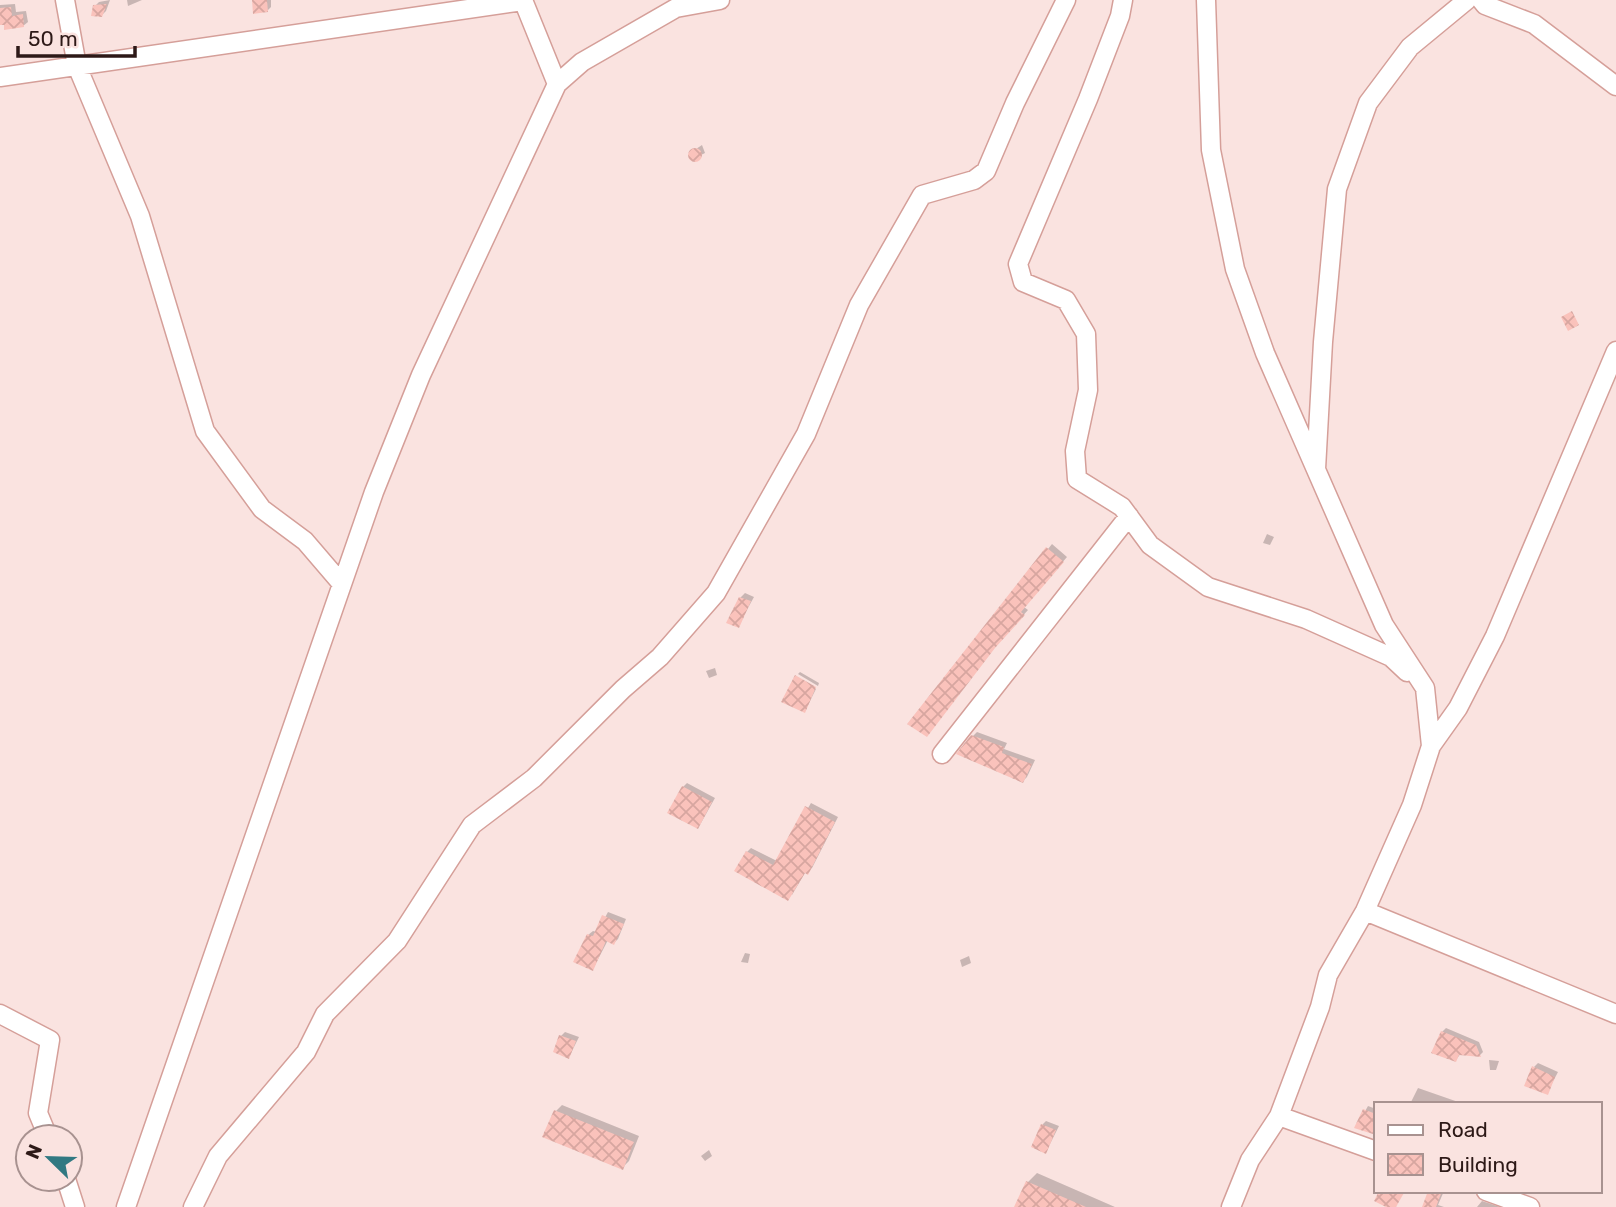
<svg xmlns="http://www.w3.org/2000/svg" width="1616" height="1207" viewBox="0 0 1616 1207" font-family="Rubik,sans-serif">
	<defs>
		<pattern id="building-cross-hatch" width="8" height="8" patternUnits="userSpaceOnUse" patternTransform="scale(1.75)"><rect width="8" height="8" fill="#fac2bb"/><path d="M0 0l8 8M0 8l8-8" fill="none" stroke="#d7a6a0"/></pattern>
	</defs>
	<rect width="100%" height="100%" fill="#fae3e0"/>
	<path fill="#0003" d="M 110,0 L 106,11 L 102,15 L 95,6 L 99,2 Z
		M 127,0 L 142,0 L 128,6 Z
		M 254,0 L 271,0 L 271,7 L 267,11 Z
		M 15,4 L 16,12 L 26,11 L 28,22 L 23,26 L 0,24 L 0,5 Z
		M 702,145 L 705,153 L 693,159 L 690,153 Z
		M 1267,534 L 1274,537 L 1270,545 L 1263,543 Z
		M 1052,544 L 1067,557 L 1024,607 L 1028,610 L 999,642 L 909,723 Z
		M 745,593 L 754,597 L 738,626 L 740,598 Z
		M 715,668 L 717,675 L 709,678 L 706,671 Z
		M 800,672 L 819,683 L 818,686 L 798,674 Z
		M 796,677 L 816,689 L 805,711 Z
		M 977,732 L 1007,743 L 1004,749 L 1035,760 L 1027,777 L 1023,781 L 973,736 Z
		M 687,783 L 715,798 L 701,823 L 683,787 Z
		M 811,803 L 838,817 L 812,868 L 806,871 L 792,895 L 747,852 L 751,848 L 777,861 Z
		M 608,912 L 626,919 L 618,939 L 614,943 L 608,940 L 593,969 L 588,935 L 593,931 L 597,932 Z
		M 745,953 L 750,954 L 748,963 L 741,962 Z
		M 969,956 L 971,963 L 962,967 L 960,960 Z
		M 1446,1028 L 1479,1042 L 1483,1052 L 1480,1055 L 1461,1053 L 1456,1060 L 1442,1032 Z
		M 565,1032 L 579,1037 L 569,1057 L 561,1036 Z
		M 1489,1060 L 1499,1061 L 1496,1070 L 1490,1070 Z
		M 1538,1063 L 1558,1072 L 1547,1093 L 1534,1067 Z
		M 1418,1088 L 1464,1104 L 1410,1104 Z
		M 562,1105 L 639,1136 L 629,1161 L 622,1168 L 556,1111 Z
		M 1368,1106 L 1376,1109 L 1376,1133 L 1356,1127 Z
		M 1046,1121 L 1059,1126 L 1046,1152 L 1042,1125 Z
		M 709,1150 L 712,1156 L 705,1161 L 701,1156 Z
		M 1037,1173 L 1115,1207 L 1016,1207 L 1028,1182 Z
		M 1430,1191 L 1444,1191 L 1438,1205 L 1444,1207 L 1423,1207 Z
		M 1482,1201 L 1500,1207 L 1477,1207 Z"/>
	<path fill="url(#building-cross-hatch)" d="M 252,0 L 267,0 L 268,12 L 253,14 Z
		M 107,4 L 102,17 L 91,16 L 93,5 Z
		M 11,7 L 12,16 L 23,14 L 24,27 L 4,30 L 4,25 L 0,25 L 0,8 Z
		M688 155a7 7 0 1 1 14 0a7 7 0 1 1-14 0Z
		M 1572,311 L 1579,325 L 1568,331 L 1561,317 Z
		M 1046,547 L 1064,562 L 1021,612 L 1025,615 L 995,648 L 927,737 L 907,724 Z
		M 739,597 L 751,601 L 739,628 L 726,623 Z
		M 795,675 L 816,687 L 805,713 L 781,702 Z
		M 971,735 L 1004,747 L 1002,753 L 1032,764 L 1023,783 L 956,754 Z
		M 682,786 L 712,802 L 698,829 L 667,813 Z
		M 805,806 L 835,822 L 808,875 L 805,873 L 788,901 L 734,871 L 746,851 L 773,865 Z
		M 602,915 L 624,924 L 614,945 L 606,941 L 593,971 L 573,962 L 587,934 L 593,936 Z
		M 1441,1031 L 1476,1045 L 1481,1057 L 1459,1055 L 1456,1062 L 1431,1053 Z
		M 559,1035 L 576,1041 L 569,1059 L 553,1052 Z
		M 1532,1066 L 1555,1077 L 1548,1095 L 1524,1086 Z
		M 1363,1109 L 1376,1114 L 1376,1135 L 1354,1128 Z
		M 554,1110 L 634,1142 L 623,1170 L 542,1137 Z
		M 1041,1124 L 1056,1130 L 1046,1154 L 1031,1147 Z
		M 1026,1181 L 1086,1207 L 1014,1207 Z
		M 1379,1191 L 1405,1191 L 1396,1207 L 1386,1207 L 1374,1201 Z
		M 1428,1191 L 1442,1191 L 1436,1207 L 1422,1207 Z"/>
	<g fill="none" stroke-linecap="round" stroke-linejoin="round">
		<g stroke="#d59f99" stroke-width="21">
			<path id="minor" d="M 65,0 L 77,66 L 140,216 L 205,431 L 262,509 L 305,541 L 341,583
				M 523,0 L 557,84
				M 1123,0 L 1120,16 L 1088,99 L 1018,264 L 1023,282 L 1066,300 L 1086,334 L 1088,390 L 1075,451 L 1077,479 L 1122,507 L 1150,545 L 1208,587 L 1306,619 L 1391,657 L 1407,672
				M 1206,0 L 1211,150 L 1235,269 L 1265,353 L 1384,625 L 1425,688 L 1431,746 L 1412,805 L 1365,911 L 1328,975 L 1320,1007 L 1279,1116 L 1250,1160 L 1231,1207
				M 1481,0 L 1485,5 L 1534,24 L 1616,86
				M 0,77 L 523,1
				M 1316,469 L 1323,342 L 1337,189 L 1368,103 L 1410,47 L 1467,0
				M 1431,746 L 1458,708 L 1495,636 L 1616,351
				M 942,754 L 1129,516
				M 1365,911 L 1616,1014
				M 0,1014 L 50,1040 L 38,1113 L 48,1137
				M 1279,1116 L 1376,1151
				M 66,1179 L 75,1207
				M 1486,1191 L 1530,1207
				M 126,1207 L 374,492 L 421,375 L 557,84 L 582,62 L 676,8 L 720,0
				M 193,1207 L 218,1156 L 306,1052 L 325,1014 L 397,941 L 472,825 L 534,778 L 623,689 L 660,657 L 716,593 L 806,434 L 859,305 L 922,195 L 974,180 L 986,171 L 1015,103 L 1066,0"/>
		</g>
		<use href="#minor" stroke="#fff" stroke-width="18"/>
	</g>
	<rect x="1374" y="1102" width="228" height="91" fill="#fae3e0" stroke="#a89290" stroke-width="2"/>
	<rect x="1388" y="1125" width="35" height="10" fill="#ffffff" stroke="#a89290" stroke-width="2"/>
	<text x="1438" y="1137" font-size="21" fill="#2d1917">Road</text>
	<rect x="1388" y="1154" width="35" height="21" fill="url(#building-cross-hatch)" stroke="#a89290" stroke-width="2"/>
	<text x="1438" y="1172" font-size="21" fill="#2d1917">Building</text>
	<g transform="translate(49 1158) rotate(293)"><circle r="33" fill="#fae3e0" stroke="#a89290" stroke-width="2"/>
	<path d="M0-5L12 26L0 18L-12 26Z" fill="#317982"/>
	<text y="-10" font-size="19" font-weight="bold" text-anchor="middle" fill="#2d1917">N</text>
	</g>
	<path d="M18 46v10h117v-10" fill="none" stroke="#2d1917" stroke-width="3.5"/>
	<text x="28" y="46" font-size="21" fill="#2d1917" stroke="#fae3e0" stroke-width="5" paint-order="stroke">50 m</text>
</svg>
